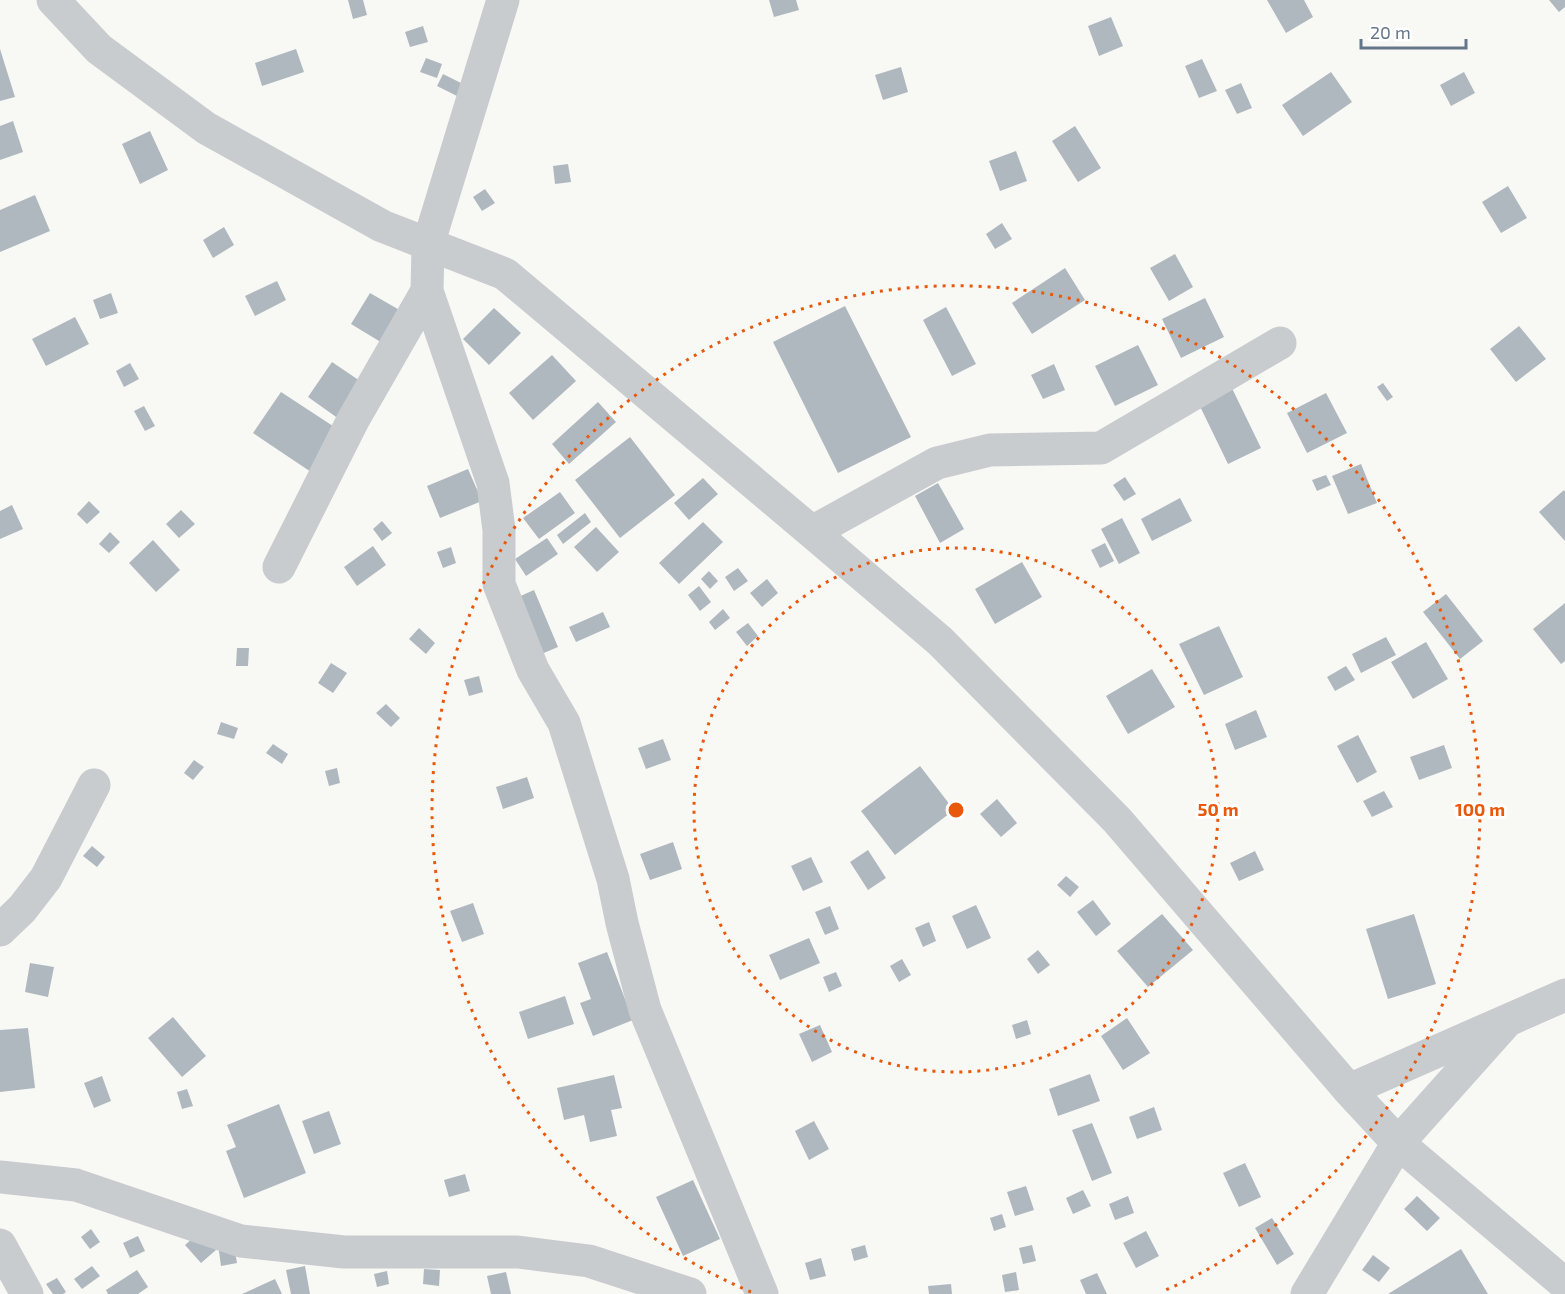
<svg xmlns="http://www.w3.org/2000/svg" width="1565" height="1294" viewBox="0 0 1565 1294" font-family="'Exo 2',sans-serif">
	<rect width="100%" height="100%" fill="#f8f8f5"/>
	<path fill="#b0b8bf" d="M 348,0 L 363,0 L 367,15 L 353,19 Z
		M 769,0 L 796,0 L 799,10 L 774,17 Z
		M 1267,0 L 1304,0 L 1313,17 L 1286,33 Z
		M 1549,0 L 1565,0 L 1565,7 L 1559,12 Z
		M 1111,17 L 1123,46 L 1099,56 L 1088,26 Z
		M 423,26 L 428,42 L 410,47 L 405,32 Z
		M 0,49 L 15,97 L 0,101 Z
		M 296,49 L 304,72 L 262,86 L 255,63 Z
		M 426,58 L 442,64 L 437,78 L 420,72 Z
		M 1202,59 L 1217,91 L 1199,98 L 1185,66 Z
		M 901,67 L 908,92 L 883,100 L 875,75 Z
		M 1331,72 L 1352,102 L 1303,136 L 1282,105 Z
		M 1464,72 L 1475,93 L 1451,106 L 1440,85 Z
		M 443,74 L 467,86 L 461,98 L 437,86 Z
		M 1241,83 L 1252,108 L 1237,114 L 1225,90 Z
		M 13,121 L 23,152 L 0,160 L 0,126 Z
		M 1075,126 L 1101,168 L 1078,182 L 1052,141 Z
		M 150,131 L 168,170 L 140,184 L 122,144 Z
		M 1016,151 L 1027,181 L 1000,191 L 989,161 Z
		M 568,164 L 571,182 L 555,184 L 553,166 Z
		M 1508,186 L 1527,218 L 1501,233 L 1482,202 Z
		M 485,189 L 495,203 L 482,211 L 473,197 Z
		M 35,195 L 50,231 L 0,252 L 0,210 Z
		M 1002,223 L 1012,239 L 995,249 L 986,234 Z
		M 224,227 L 234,245 L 213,258 L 203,240 Z
		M 1175,254 L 1193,287 L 1169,301 L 1150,268 Z
		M 1065,268 L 1085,300 L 1032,334 L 1012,303 Z
		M 277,281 L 286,300 L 255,316 L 245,296 Z
		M 111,293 L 118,313 L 100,319 L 93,300 Z
		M 370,293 L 403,312 L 384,344 L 351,324 Z
		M 1205,298 L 1224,337 L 1181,358 L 1162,319 Z
		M 845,306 L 911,437 L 838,473 L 773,342 Z
		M 946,307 L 976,364 L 952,376 L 923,320 Z
		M 494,308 L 521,333 L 489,365 L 463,339 Z
		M 75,317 L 89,344 L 46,366 L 32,339 Z
		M 1519,326 L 1546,359 L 1516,382 L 1490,349 Z
		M 1138,345 L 1158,385 L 1115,406 L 1095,366 Z
		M 552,355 L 576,381 L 533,420 L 509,393 Z
		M 332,362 L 363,383 L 339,419 L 308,397 Z
		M 130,363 L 139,379 L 124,387 L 116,371 Z
		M 1054,364 L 1065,390 L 1043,399 L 1031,375 Z
		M 1227,378 L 1261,448 L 1228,464 L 1194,394 Z
		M 1383,383 L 1393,397 L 1387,401 L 1377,387 Z
		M 281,392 L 339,430 L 311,472 L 253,433 Z
		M 1326,393 L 1347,433 L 1307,453 L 1287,413 Z
		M 598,402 L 616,422 L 569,464 L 552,444 Z
		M 144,406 L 155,426 L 145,431 L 134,411 Z
		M 630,437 L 675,495 L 620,538 L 575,480 Z
		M 1361,464 L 1377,503 L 1348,514 L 1332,476 Z
		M 468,469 L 482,501 L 440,518 L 427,486 Z
		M 1326,475 L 1331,485 L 1317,491 L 1312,480 Z
		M 1125,477 L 1136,494 L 1124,501 L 1113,485 Z
		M 703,478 L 718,494 L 689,520 L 674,503 Z
		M 938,483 L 964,529 L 940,543 L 915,496 Z
		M 1564,490 L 1565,492 L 1565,541 L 1539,512 Z
		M 560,492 L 575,513 L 539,539 L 523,518 Z
		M 1180,498 L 1192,521 L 1152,541 L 1141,519 Z
		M 89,501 L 100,512 L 87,524 L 77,514 Z
		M 12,505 L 23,529 L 0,539 L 0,511 Z
		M 181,510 L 195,524 L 179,538 L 166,524 Z
		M 585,513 L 591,522 L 563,544 L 557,535 Z
		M 1122,518 L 1140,553 L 1119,564 L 1101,529 Z
		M 382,521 L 392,533 L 382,541 L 373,529 Z
		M 703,522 L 723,542 L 679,584 L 659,563 Z
		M 596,527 L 619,552 L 597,572 L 574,547 Z
		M 110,532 L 120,542 L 109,553 L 99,544 Z
		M 547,538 L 558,554 L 526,576 L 515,559 Z
		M 153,540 L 180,570 L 156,592 L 129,563 Z
		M 1105,543 L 1114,561 L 1100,568 L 1091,550 Z
		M 373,546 L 386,565 L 357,586 L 344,567 Z
		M 451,547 L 456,563 L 443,568 L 437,552 Z
		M 1022,562 L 1042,597 L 995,624 L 975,589 Z
		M 738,568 L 748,581 L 734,591 L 725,577 Z
		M 709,571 L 718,581 L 710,589 L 701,579 Z
		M 767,579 L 778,593 L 762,607 L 750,593 Z
		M 699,586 L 711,602 L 700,611 L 688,595 Z
		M 534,590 L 558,647 L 539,655 L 516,598 Z
		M 1446,594 L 1483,641 L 1460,659 L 1423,612 Z
		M 1565,603 L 1565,661 L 1561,664 L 1533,629 Z
		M 723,609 L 730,618 L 715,630 L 709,622 Z
		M 603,612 L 610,627 L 576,642 L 569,627 Z
		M 748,623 L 758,636 L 747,646 L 736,632 Z
		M 1219,626 L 1243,677 L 1204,695 L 1179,644 Z
		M 419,628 L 435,643 L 426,654 L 409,639 Z
		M 1386,637 L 1396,655 L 1361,673 L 1352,654 Z
		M 1426,642 L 1448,679 L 1413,699 L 1391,662 Z
		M 237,648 L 249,648 L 248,666 L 236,666 Z
		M 331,663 L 347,673 L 333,693 L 318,683 Z
		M 1346,666 L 1355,680 L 1335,691 L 1327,677 Z
		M 1152,669 L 1175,707 L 1128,734 L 1106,696 Z
		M 479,676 L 483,692 L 469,696 L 464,680 Z
		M 386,704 L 400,718 L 391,727 L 376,713 Z
		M 1256,710 L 1267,737 L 1235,750 L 1225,724 Z
		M 221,722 L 238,728 L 234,739 L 217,734 Z
		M 1358,735 L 1377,772 L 1357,783 L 1337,746 Z
		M 663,739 L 671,760 L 646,769 L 638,748 Z
		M 273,744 L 288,754 L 282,764 L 266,753 Z
		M 1444,745 L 1452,768 L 1419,780 L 1410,757 Z
		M 194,760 L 204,767 L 193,780 L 184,773 Z
		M 920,766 L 954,810 L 895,855 L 861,811 Z
		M 337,768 L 340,783 L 329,786 L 325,771 Z
		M 527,777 L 534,798 L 503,809 L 496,787 Z
		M 1384,791 L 1393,807 L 1372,817 L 1363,801 Z
		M 997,799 L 1017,823 L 1001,837 L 980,814 Z
		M 673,842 L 682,869 L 650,880 L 640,854 Z
		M 92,846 L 105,857 L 97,867 L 83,856 Z
		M 868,850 L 886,878 L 868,890 L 850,862 Z
		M 1255,851 L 1264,870 L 1239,881 L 1230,863 Z
		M 811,857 L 823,882 L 803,891 L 791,866 Z
		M 1066,876 L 1079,887 L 1070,897 L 1057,885 Z
		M 1093,900 L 1111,924 L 1096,936 L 1077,912 Z
		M 473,903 L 484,934 L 462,942 L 450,911 Z
		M 976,905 L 991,938 L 967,949 L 952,916 Z
		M 830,906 L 839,929 L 825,935 L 815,912 Z
		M 1162,914 L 1193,950 L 1148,987 L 1117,951 Z
		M 1414,914 L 1436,984 L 1388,999 L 1366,929 Z
		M 929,922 L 936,941 L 923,947 L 915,928 Z
		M 809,938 L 820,963 L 780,980 L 769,955 Z
		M 1038,950 L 1050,965 L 1038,974 L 1027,959 Z
		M 607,952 L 633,1020 L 593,1036 L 580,1003 L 591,999 L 578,963 Z
		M 902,959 L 911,975 L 899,982 L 890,966 Z
		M 30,963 L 54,967 L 48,997 L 25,992 Z
		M 836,972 L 842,986 L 829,992 L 823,977 Z
		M 565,996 L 574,1024 L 528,1039 L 519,1012 Z
		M 173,1017 L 206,1056 L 182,1077 L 148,1038 Z
		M 1127,1018 L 1150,1053 L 1123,1070 L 1101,1036 Z
		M 1027,1020 L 1031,1034 L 1016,1039 L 1012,1025 Z
		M 820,1025 L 832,1052 L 812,1062 L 799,1034 Z
		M 28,1028 L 35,1088 L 0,1092 L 0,1030 Z
		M 1090,1074 L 1100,1101 L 1058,1116 L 1049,1089 Z
		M 614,1075 L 622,1108 L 611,1110 L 617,1136 L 590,1142 L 584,1115 L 564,1120 L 557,1088 Z
		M 102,1076 L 111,1101 L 94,1108 L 84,1083 Z
		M 187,1089 L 193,1106 L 182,1109 L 177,1092 Z
		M 279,1104 L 306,1173 L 244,1198 L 226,1151 L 236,1147 L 227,1125 Z
		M 1154,1107 L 1162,1130 L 1137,1139 L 1129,1117 Z
		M 329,1111 L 341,1144 L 314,1154 L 302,1121 Z
		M 814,1121 L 829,1149 L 809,1160 L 795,1131 Z
		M 1092,1123 L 1112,1173 L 1092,1181 L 1072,1130 Z
		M 1245,1163 L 1261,1197 L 1239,1207 L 1223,1173 Z
		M 465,1174 L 470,1191 L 449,1197 L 444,1180 Z
		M 693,1180 L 720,1239 L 683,1256 L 656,1197 Z
		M 1026,1186 L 1034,1210 L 1015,1216 L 1007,1192 Z
		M 1083,1190 L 1091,1206 L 1073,1214 L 1066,1198 Z
		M 1128,1196 L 1134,1213 L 1115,1220 L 1109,1204 Z
		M 1417,1196 L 1440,1218 L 1427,1231 L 1404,1209 Z
		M 1002,1214 L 1006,1227 L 994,1231 L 990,1218 Z
		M 1272,1218 L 1294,1254 L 1277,1265 L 1255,1228 Z
		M 91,1229 L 100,1242 L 90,1249 L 81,1237 Z
		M 1146,1231 L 1159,1256 L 1136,1268 L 1123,1243 Z
		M 200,1232 L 216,1250 L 201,1263 L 185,1245 Z
		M 232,1234 L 237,1263 L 221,1266 L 217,1237 Z
		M 138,1236 L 145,1251 L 130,1258 L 123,1243 Z
		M 865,1245 L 868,1257 L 854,1261 L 851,1249 Z
		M 1032,1245 L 1036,1261 L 1023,1264 L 1019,1248 Z
		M 1461,1249 L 1488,1294 L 1388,1294 Z
		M 1373,1255 L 1390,1268 L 1379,1282 L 1362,1270 Z
		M 821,1258 L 826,1276 L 810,1280 L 805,1263 Z
		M 92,1266 L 100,1276 L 82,1289 L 74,1279 Z
		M 305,1266 L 310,1294 L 291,1294 L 286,1270 Z
		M 424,1269 L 440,1270 L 439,1286 L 423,1284 Z
		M 137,1270 L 148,1287 L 138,1294 L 108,1294 L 106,1290 Z
		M 387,1271 L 389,1284 L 377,1287 L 374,1274 Z
		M 506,1272 L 511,1294 L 491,1294 L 487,1276 Z
		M 1016,1272 L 1019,1290 L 1005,1292 L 1002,1275 Z
		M 1097,1273 L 1107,1294 L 1086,1294 L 1080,1280 Z
		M 57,1278 L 66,1292 L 63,1294 L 53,1294 L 46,1284 Z
		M 275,1279 L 282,1294 L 242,1294 Z
		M 951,1284 L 952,1294 L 929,1294 L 928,1286 Z"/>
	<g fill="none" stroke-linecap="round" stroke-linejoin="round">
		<path stroke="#c8cccf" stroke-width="33" d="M 53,0 L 99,49 L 206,128 L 382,226 L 505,274 L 812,532 L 940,641 L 1117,820 L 1349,1090 L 1398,1143 L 1565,1284
			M 503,0 L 428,245 L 427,291 L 493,483 L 499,530 L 499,584 L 533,670 L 564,723 L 613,879 L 622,923 L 645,1010 L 762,1294
			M 812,532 L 937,463 L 990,450 L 1101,448 L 1280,343
			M 279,567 L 353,420 L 427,291
			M 0,930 L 22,909 L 46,878 L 94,785
			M 1349,1090 L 1565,995
			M 0,1177 L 76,1185 L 241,1241 L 344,1252 L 518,1252 L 589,1261 L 690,1294
			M 0,1245 L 27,1294
			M 1307,1294 L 1398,1143 L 1507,1021"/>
	</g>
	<g fill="none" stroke="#e8590c" stroke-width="3" stroke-dasharray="3 6">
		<circle cx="956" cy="810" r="262"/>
		<path d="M751 1292A524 524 0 1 1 1161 1292"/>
	</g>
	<circle cx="956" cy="810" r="9" fill="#e8590c" stroke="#fff" stroke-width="3"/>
	<g font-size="18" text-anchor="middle" font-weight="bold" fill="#e8590c" stroke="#fff" stroke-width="6" stroke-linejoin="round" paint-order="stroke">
		<text x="1218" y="816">50 m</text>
		<text x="1480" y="816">100 m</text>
	</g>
	<path d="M1361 39v9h105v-9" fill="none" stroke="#647789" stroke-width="3"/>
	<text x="1370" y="39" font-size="18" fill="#647789" stroke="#ffffff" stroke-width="4.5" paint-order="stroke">20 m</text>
</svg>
